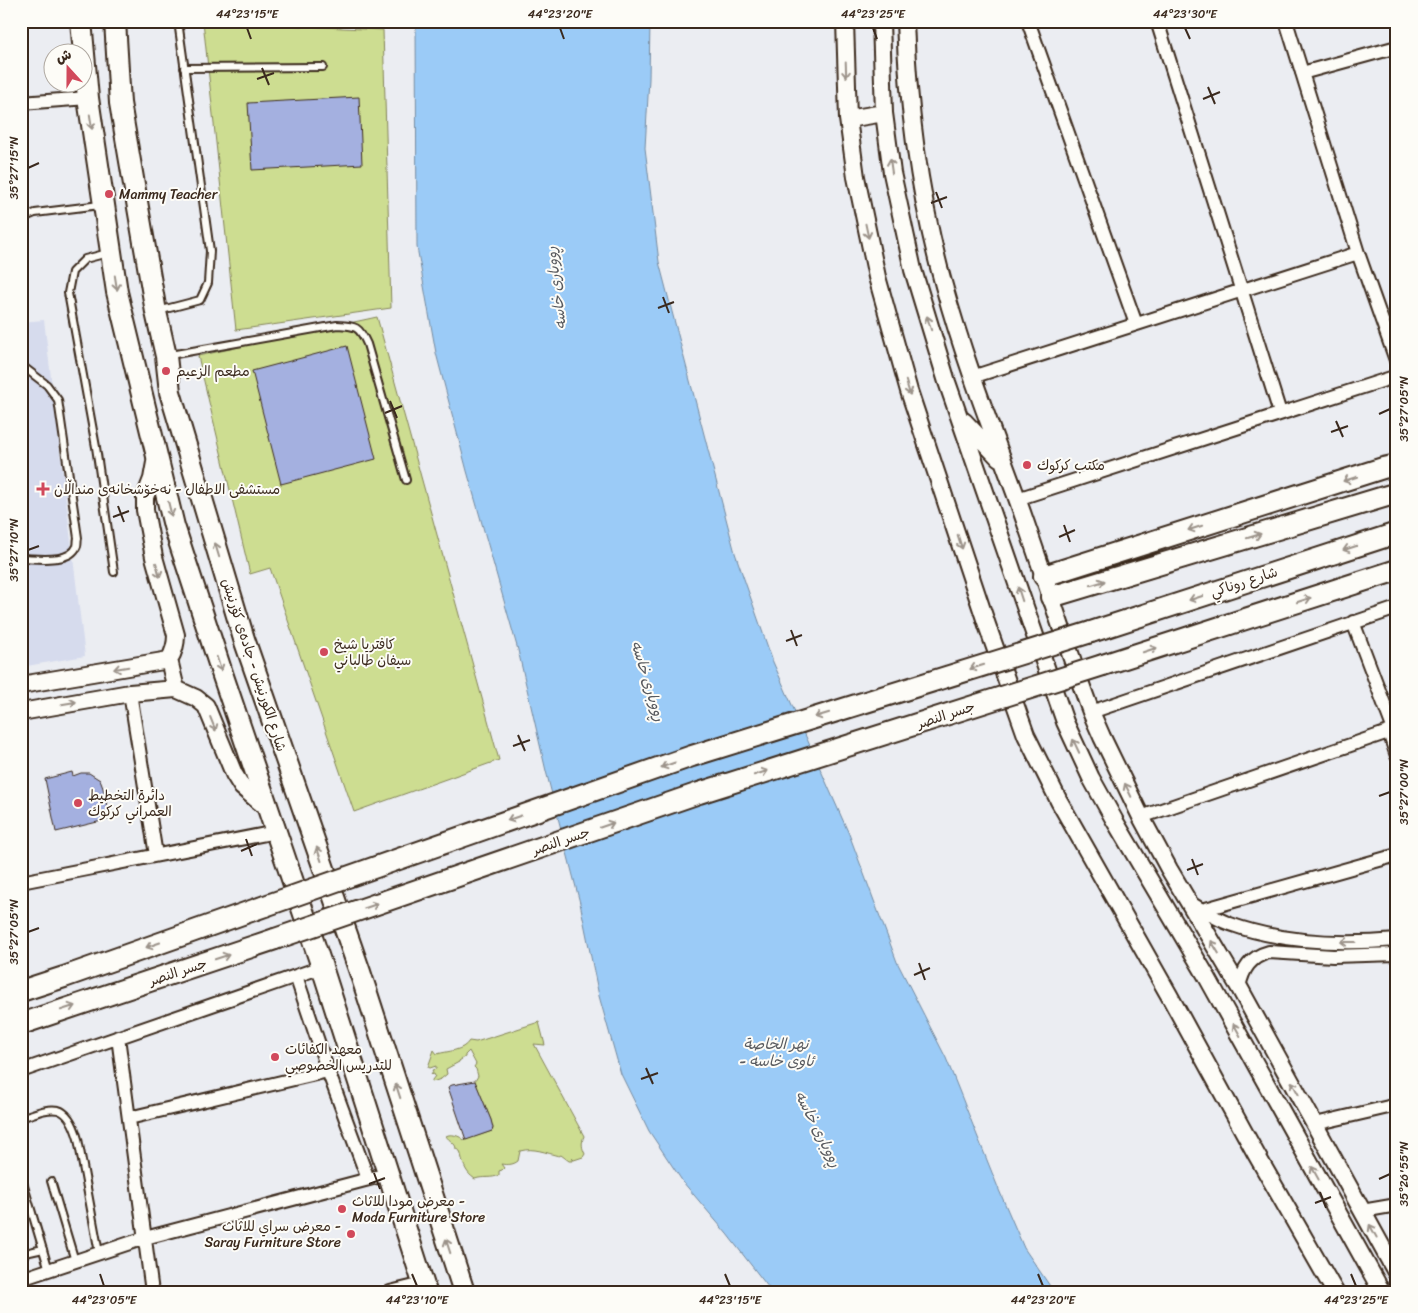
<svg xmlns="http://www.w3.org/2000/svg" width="1418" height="1313" viewBox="0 0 1418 1313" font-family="Sriracha,'Playpen Sans Arabic',sans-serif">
	<rect width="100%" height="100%" fill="#ebedf2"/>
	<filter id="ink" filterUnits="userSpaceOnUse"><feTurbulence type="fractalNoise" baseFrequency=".02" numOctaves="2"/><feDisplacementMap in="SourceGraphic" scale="10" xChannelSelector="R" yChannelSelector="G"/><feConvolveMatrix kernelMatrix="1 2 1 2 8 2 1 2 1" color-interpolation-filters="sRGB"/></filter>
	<g filter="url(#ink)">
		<path fill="#d6dbed" d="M 44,320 L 85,656 L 21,667 L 21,322 Z"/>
		<path fill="#cddd91" stroke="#848458" d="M 203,21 L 383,30 L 391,308 L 236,330 Z
			M 377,317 L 499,760 L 354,812 L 270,568 L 250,574 L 198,356 Z
			M 539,1022 L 545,1045 L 534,1044 L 584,1136 C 581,1143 582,1148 585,1154 L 583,1157 L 574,1160 L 572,1158 L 572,1161 L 569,1161 L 561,1155 L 559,1156 C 546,1153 534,1147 520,1151 L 518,1161 C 513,1165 507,1165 501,1164 L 504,1168 L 502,1170 L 499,1171 L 499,1175 C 492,1179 483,1176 475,1179 C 464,1172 463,1162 460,1151 L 456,1149 C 456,1143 449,1141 446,1136 C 451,1133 460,1136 464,1140 L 492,1131 L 493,1129 L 491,1120 L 475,1081 L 478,1076 L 476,1069 L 474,1067 L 476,1064 L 469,1051 L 465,1055 L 465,1057 L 459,1061 L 459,1062 L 446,1069 L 447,1074 L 441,1079 L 432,1082 L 432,1080 L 435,1076 L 434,1074 L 431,1075 L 433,1072 L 432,1070 L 436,1069 L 436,1066 L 430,1068 L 428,1067 L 434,1050 L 437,1054 C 448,1051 463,1051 469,1041 L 476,1042 Z"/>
		<path fill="#9bcbf7" stroke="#758ba0" d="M 416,21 L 650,21 L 649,79 L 645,148 L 659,262 L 735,553 L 773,662 L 849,834 L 897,962 L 946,1058 L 999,1190 L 1024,1248 L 1054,1292 L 772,1292 L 727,1234 L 683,1182 L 649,1131 L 621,1074 L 599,996 L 580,903 L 546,771 L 518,650 L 467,471 L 436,353 L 417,247 Z"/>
		<path fill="#a4b0e0" stroke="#3b2a1e" d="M 359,97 L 362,164 L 252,170 L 248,103 Z
			M 347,346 L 376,459 L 281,484 L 252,371 Z
			M 72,772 L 73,776 L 81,773 L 89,773 L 100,780 L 103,788 L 110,819 L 56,832 L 45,779 Z
			M 475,1081 L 491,1120 L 493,1128 L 492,1131 L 466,1140 L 448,1087 L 452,1085 Z"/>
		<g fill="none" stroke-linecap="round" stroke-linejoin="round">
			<g stroke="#3b2a1e" stroke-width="10">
				<path id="service" d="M 184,68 L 323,67
					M 21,219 L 35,213 L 100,205
					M 21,249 L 22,252
					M 108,253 L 85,259 L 72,272 L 68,293 L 96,447 L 114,572
					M 158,311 L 200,300 L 208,283 L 210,251 L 178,21
					M 170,355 L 337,325 C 356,326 359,326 367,344 L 406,480
					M 21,365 L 47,385 L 58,400 L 78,538 C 77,541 78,543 77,546 C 70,564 36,558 21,558
					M 21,1118 C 52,1107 67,1100 78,1139 L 99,1253
					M 21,1176 L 49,1270
					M 51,1181 L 75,1261
					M 21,1254 L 43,1249"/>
			</g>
			<g stroke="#3b2a1e" stroke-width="16">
				<path id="minor" d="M 1028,21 L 1136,324
					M 1157,21 L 1280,413
					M 1286,21 L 1358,253 L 1397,363
					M 1302,73 L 1397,47
					M 21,103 L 88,98
					M 972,377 L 1358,253
					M 1017,499 L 1397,376
					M 1353,622 L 1394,730
					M 130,693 L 156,855
					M 1091,712 L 1397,608
					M 1389,732 L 1397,756
					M 1141,817 L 1397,729
					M 21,882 L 276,832
					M 1189,902 C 1202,910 1216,919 1230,924 C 1283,943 1341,945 1397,940
					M 1202,910 L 1397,855
					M 296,976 L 328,1071 L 368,1179
					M 1239,987 C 1243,969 1250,957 1269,952 L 1333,956 L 1397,954
					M 118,1037 L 152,1292
					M 21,1071 L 322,967
					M 129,1118 L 328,1071
					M 1315,1124 L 1397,1105
					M 1362,1211 L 1397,1205
					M 21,1279 L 145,1238 L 388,1174
					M 390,1292 L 423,1284"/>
			</g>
			<g stroke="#3b2a1e" stroke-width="20">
				<path id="tertiary" d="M 845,21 L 848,119 L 856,177 L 877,277 L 909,391 L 987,625 L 1026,735 L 1059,801 L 1169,995 L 1256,1154 L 1335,1292
					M 881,21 L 884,113 L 892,173 L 913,270 L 947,382 L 1065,722 L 1091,778 L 1116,823 L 1207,977 L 1382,1292
					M 905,21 C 908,111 920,200 944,286 C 964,359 992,430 1018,501 C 1043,571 1065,642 1091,712 L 1102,737 L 1141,817 L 1169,869 L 1239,987 L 1397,1274
					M 848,119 L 884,113
					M 964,421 L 999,458
					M 156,457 L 152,479 L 145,497 L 145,510 L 154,557 L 176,635 C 176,644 174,652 169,660 L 176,689
					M 21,685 L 169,660
					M 21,712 L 130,693 L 176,689 L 196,698 L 206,706 L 234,774 L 242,787 L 268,809"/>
			</g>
			<g stroke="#3b2a1e" stroke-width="24">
				<path id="primary" d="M 81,21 L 88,98 L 117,292 L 174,526 L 223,676 L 322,967 L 426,1292
					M 115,21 L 120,103 L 156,312 L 166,356 L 170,392 L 244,639 L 360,972 L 464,1292
					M 1044,576 L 1383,468 L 1397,465
					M 1051,597 L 1397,493
					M 1091,632 L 1397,533
					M 1103,665 L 1397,570
					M 21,991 L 64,977 L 265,906
					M 21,1024 L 275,939"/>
			</g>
			<use href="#service" stroke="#fdfcf7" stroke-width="6"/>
			<use href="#minor" stroke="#fdfcf7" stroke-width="12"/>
			<use href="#tertiary" stroke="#fdfcf7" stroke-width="16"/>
			<use href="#primary" stroke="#fdfcf7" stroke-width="20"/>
			<g stroke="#3b2a1e" stroke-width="24" stroke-linecap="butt">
				<path id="primary-bridge" d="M 265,906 L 692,756 L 1091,632
					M 275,939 L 699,793 L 1103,665"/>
			</g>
			<use href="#primary-bridge" stroke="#fdfcf7" stroke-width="20"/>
		</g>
		<defs><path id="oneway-shaft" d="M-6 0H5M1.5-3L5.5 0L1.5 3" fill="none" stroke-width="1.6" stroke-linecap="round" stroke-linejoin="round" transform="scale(1.25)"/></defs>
		<g stroke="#9c938a">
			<use href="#oneway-shaft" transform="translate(846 70) rotate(88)"/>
			<use href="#oneway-shaft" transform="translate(91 122) rotate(81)"/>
			<use href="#oneway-shaft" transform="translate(891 166) rotate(-98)"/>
			<use href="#oneway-shaft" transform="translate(867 231) rotate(78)"/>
			<use href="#oneway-shaft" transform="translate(116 283) rotate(81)"/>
			<use href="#oneway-shaft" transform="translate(929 323) rotate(-107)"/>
			<use href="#oneway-shaft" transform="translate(908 388) rotate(73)"/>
			<use href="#oneway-shaft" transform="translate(1350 479) rotate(162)"/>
			<use href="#oneway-shaft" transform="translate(170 509) rotate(76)"/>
			<use href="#oneway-shaft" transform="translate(1195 528) rotate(162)"/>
			<use href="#oneway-shaft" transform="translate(1254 536) rotate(-17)"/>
			<use href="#oneway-shaft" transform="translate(960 542) rotate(72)"/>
			<use href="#oneway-shaft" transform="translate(1350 548) rotate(162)"/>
			<use href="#oneway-shaft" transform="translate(217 550) rotate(-107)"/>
			<use href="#oneway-shaft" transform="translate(158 570) rotate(75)"/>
			<use href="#oneway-shaft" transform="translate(1098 583) rotate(-17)"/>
			<use href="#oneway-shaft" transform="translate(1020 594) rotate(-108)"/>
			<use href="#oneway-shaft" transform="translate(1196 598) rotate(162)"/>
			<use href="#oneway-shaft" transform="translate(1304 600) rotate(-18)"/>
			<use href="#oneway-shaft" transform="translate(1150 650) rotate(-18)"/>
			<use href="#oneway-shaft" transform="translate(219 664) rotate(72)"/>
			<use href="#oneway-shaft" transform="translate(977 667) rotate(163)"/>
			<use href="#oneway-shaft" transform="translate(121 668) rotate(170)"/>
			<use href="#oneway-shaft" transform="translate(69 703) rotate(-10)"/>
			<use href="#oneway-shaft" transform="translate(822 715) rotate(163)"/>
			<use href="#oneway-shaft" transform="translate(213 724) rotate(68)"/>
			<use href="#oneway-shaft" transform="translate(1076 746) rotate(-115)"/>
			<use href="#oneway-shaft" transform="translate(668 765) rotate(161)"/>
			<use href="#oneway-shaft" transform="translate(761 773) rotate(-18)"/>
			<use href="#oneway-shaft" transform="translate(1128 790) rotate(-116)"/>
			<use href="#oneway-shaft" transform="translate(514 818) rotate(161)"/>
			<use href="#oneway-shaft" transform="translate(607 825) rotate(-19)"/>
			<use href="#oneway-shaft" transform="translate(319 854) rotate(-109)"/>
			<use href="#oneway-shaft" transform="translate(371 906) rotate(-19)"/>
			<use href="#oneway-shaft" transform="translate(1348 942) rotate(180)"/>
			<use href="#oneway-shaft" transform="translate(153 945) rotate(161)"/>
			<use href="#oneway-shaft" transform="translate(1215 947) rotate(-121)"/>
			<use href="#oneway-shaft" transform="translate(222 957) rotate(-18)"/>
			<use href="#oneway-shaft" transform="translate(68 1008) rotate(-18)"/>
			<use href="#oneway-shaft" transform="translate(1237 1030) rotate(-119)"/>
			<use href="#oneway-shaft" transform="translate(1295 1088) rotate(-119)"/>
			<use href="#oneway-shaft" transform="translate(398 1091) rotate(-108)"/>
			<use href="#oneway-shaft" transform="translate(1315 1173) rotate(-119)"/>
			<use href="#oneway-shaft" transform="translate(1373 1231) rotate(-119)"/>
			<use href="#oneway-shaft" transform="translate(448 1246) rotate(-108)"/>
		</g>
	</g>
	<path fill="none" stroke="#3b2a1e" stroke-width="2" d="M 247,28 L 251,39M 560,28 L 564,39M 873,28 L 877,39M 1185,28 L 1190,39M 262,68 L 269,85M 257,79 L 274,73M 1208,87 L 1215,104M 1203,99 L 1220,92M 28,168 L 39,163M 936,192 L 942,208M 931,203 L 947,197M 663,297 L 669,313M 658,308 L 674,302M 390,401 L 397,418M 385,413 L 402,406M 1379,414 L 1390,409M 1336,421 L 1343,437M 1331,432 L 1348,426M 118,506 L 124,522M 113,517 L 129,511M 1064,525 L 1070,542M 1059,537 L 1075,530M 28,550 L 39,546M 791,630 L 797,646M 786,641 L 802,635M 518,735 L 525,751M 513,746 L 530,740M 1379,796 L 1390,792M 246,839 L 252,856M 241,851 L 257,844M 1192,859 L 1198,875M 1187,870 L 1203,864M 28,932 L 39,928M 919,963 L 925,980M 914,975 L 930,968M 646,1068 L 653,1084M 641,1079 L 658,1073M 374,1173 L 380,1189M 1379,1179 L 1390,1174M 369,1184 L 385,1178M 1320,1192 L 1326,1208M 1315,1203 L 1331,1197M 100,1274 L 104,1286M 412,1274 L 417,1286M 725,1274 L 730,1286M 1038,1274 L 1043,1286M 1351,1274 L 1356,1286"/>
	<g fill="#d1495b" stroke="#fdfcf7" stroke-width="2">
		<circle cx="109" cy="194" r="5"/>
		<circle cx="166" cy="371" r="5"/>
		<circle cx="1027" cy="465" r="5"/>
		<path d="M40.5 481.5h5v5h5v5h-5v5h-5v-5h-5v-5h5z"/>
		<circle cx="324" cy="652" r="5"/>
		<circle cx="78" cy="803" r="5"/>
		<circle cx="275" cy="1057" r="5"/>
		<circle cx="342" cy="1209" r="5"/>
		<circle cx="351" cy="1234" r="5"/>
	</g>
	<g text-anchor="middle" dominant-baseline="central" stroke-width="4" stroke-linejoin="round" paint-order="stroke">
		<g font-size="14" fill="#3b2a1e" stroke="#fdfcf7" text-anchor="start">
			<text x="119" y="194">Mammy Teacher</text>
			<text x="176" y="371">مطعم الزعيم</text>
			<text x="1037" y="465">مكتب كركوك</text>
			<text x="54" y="489">مستشفى الاطفال - نەخۆشخانەی منداڵان</text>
			<text x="334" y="644">كافتريا شيخ<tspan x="334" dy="16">سيفان طالباني</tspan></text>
			<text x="88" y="795">دائرة التخطيط<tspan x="88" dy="16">العمراني كركوك</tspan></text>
			<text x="285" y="1049">معهد الكفائات<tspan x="285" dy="16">للتدريس الخصوصي</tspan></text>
			<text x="352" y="1201">معرض مودا للاثاث -<tspan x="352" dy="16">Moda Furniture Store</tspan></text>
			<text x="341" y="1226" text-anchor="end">معرض سراي للاثاث -<tspan x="341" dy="16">Saray Furniture Store</tspan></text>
		</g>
		<g font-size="14" fill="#3b2a1e" stroke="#fdfcf7">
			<text transform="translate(1244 582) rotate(-18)">شارع روناكي</text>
			<text transform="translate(254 665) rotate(72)">شارع الكورنيش - جادەی کۆرنیش</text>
			<text transform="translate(946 715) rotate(-18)">جسر النصر</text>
			<text transform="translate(561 841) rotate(-19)">جسر النصر</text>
			<text transform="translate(178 972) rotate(-18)">جسر النصر</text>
		</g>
		<g font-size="15" font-style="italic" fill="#585a5f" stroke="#fdfcf7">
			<text transform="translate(556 288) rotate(-97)">ڕووباری خاسە</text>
			<text transform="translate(648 681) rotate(73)">ڕووباری خاسە</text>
			<text x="776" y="1044">نهر الخاصة<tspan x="776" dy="17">- ئاوی خاسە</tspan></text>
			<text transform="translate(818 1129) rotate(63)">ڕووباری خاسە</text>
		</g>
	</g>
	<rect width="1418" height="1313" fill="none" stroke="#fdfcf7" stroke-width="55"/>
	<g transform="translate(68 68) rotate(339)"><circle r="24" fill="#fdfcf7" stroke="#afa8a0"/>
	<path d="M0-4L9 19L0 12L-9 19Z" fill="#d1495b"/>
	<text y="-8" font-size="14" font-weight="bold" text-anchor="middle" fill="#3b2a1e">ش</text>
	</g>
	<rect x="28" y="28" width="1362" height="1258" fill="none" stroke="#3b2a1e" stroke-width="2"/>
	<g font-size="12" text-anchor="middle" fill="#3b2a1e">
		<text x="247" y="18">44°23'15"E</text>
		<text x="560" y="18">44°23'20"E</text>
		<text x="873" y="18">44°23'25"E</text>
		<text x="1185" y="18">44°23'30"E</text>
		<text transform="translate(14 168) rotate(-90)" y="4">35°27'15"N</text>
		<text transform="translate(1404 409) rotate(-90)" y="4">35°27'05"N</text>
		<text transform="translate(14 550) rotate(-90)" y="4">35°27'10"N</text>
		<text transform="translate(1404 792) rotate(-90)" y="4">35°27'00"N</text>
		<text transform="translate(14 932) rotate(-90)" y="4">35°27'05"N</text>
		<text transform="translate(1404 1174) rotate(-90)" y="4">35°26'55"N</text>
		<text x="104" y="1304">44°23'05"E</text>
		<text x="417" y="1304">44°23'10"E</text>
		<text x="730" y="1304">44°23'15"E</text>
		<text x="1043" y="1304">44°23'20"E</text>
		<text x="1356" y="1304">44°23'25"E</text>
	</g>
</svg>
